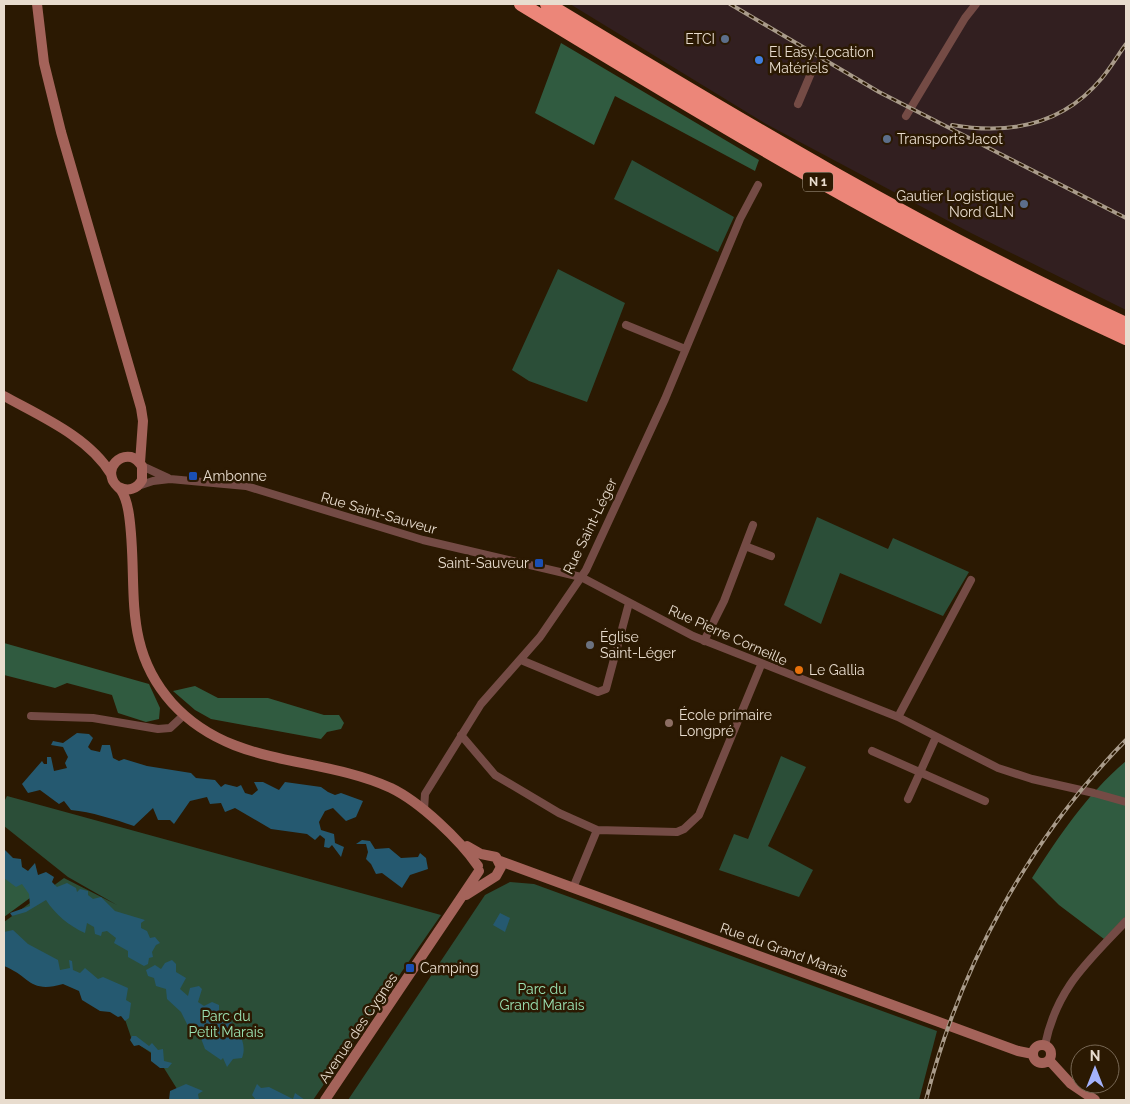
<svg xmlns="http://www.w3.org/2000/svg" width="1130" height="1104" viewBox="0 0 1130 1104" font-family="Raleway,sans-serif">
	<rect width="100%" height="100%" fill="#2b1902"/>
	<path fill="#321f20" d="M 570,4 L 1126,4 L 1126,310 L 971,233 L 766,124 Z"/>
	<path fill="#2b4e38" d="M 632,160 L 734,217 L 718,252 L 614,199 Z
		M 558,269 L 625,303 L 587,402 L 529,381 L 512,370 Z
		M 817,517 L 888,549 L 893,538 L 969,572 L 943,616 L 840,573 L 821,624 L 784,605 Z
		M 781,756 L 806,767 L 768,846 L 813,870 L 799,897 L 719,870 L 734,834 L 748,839 Z
		M 7,796 L 441,915 L 313,1100 L 184,1100 L 157,1057 L 132,1040 L 118,999 L 4,949 L 4,922 L 64,878 L 117,905 L 68,877 L 4,826 L 4,802 Z
		M 510,882 L 534,884 L 937,1031 L 919,1100 L 348,1100 L 485,895 Z"/>
	<path fill="#305b40" d="M 561,43 L 759,160 L 755,171 L 615,96 L 594,145 L 535,113 Z
		M 4,643 L 149,684 L 160,708 L 159,719 L 146,722 L 118,713 L 112,695 L 67,683 L 55,688 L 4,675 Z
		M 195,686 L 218,698 L 268,698 L 324,715 L 339,715 L 344,723 L 341,729 L 327,732 L 321,739 L 211,719 L 195,710 L 173,691 Z
		M 1126,761 L 1126,916 L 1104,939 L 1059,905 L 1032,878 C 1059,836 1087,794 1126,761 Z
		M 4,861 L 45,887 L 4,917 Z"/>
	<path fill="#255970" d="M 77,733 L 89,734 L 93,738 L 88,747 L 91,750 L 100,752 L 102,745 L 110,745 L 113,758 L 119,761 L 124,759 L 147,766 L 191,773 L 196,778 L 215,780 L 221,787 L 225,784 L 237,787 L 241,785 L 245,793 L 252,795 L 258,790 L 254,782 L 263,782 L 279,790 L 285,782 L 321,787 L 328,792 L 335,795 L 341,793 L 363,801 L 356,817 L 346,821 L 333,808 L 325,811 L 319,822 L 321,830 L 334,834 L 335,843 L 344,847 L 341,857 L 332,845 L 329,848 L 324,847 L 325,839 L 320,835 L 315,840 L 307,834 L 271,829 L 235,808 L 225,812 L 221,803 L 210,804 L 207,797 L 190,801 L 174,824 L 170,820 L 158,820 L 153,808 L 134,826 C 114,819 91,812 71,810 L 64,801 L 59,804 L 40,790 L 28,793 L 22,784 L 42,761 L 44,764 L 47,764 L 47,757 L 51,757 L 54,771 L 67,768 L 65,763 L 68,757 L 63,747 L 51,745 L 53,741 L 63,743 Z
		M 362,840 L 370,841 L 375,849 L 389,848 L 401,858 L 418,857 L 420,853 L 426,858 L 428,869 L 410,875 L 402,888 L 382,873 L 376,874 L 371,864 L 366,859 L 368,852 L 366,844 L 356,844 Z
		M 5,850 L 13,858 L 21,859 L 22,867 L 28,871 L 35,863 L 38,875 L 46,872 L 54,877 L 52,882 L 57,887 L 67,883 L 76,888 L 77,892 L 80,889 L 88,891 L 88,895 L 93,899 L 101,897 L 115,911 L 145,920 L 141,923 L 141,928 L 147,931 L 150,938 L 155,937 L 160,943 L 156,945 L 152,952 L 153,957 L 149,958 L 148,964 L 144,966 L 128,957 L 128,951 L 114,943 L 116,938 L 107,931 L 102,932 L 101,936 L 95,934 L 94,927 L 87,923 L 85,933 C 69,926 55,914 46,900 L 26,912 L 12,916 L 10,913 L 30,906 L 29,894 L 22,884 L 16,887 L 4,878 Z
		M 500,913 L 510,918 L 505,932 L 493,925 Z
		M 13,930 L 28,944 L 58,960 L 60,970 L 70,968 L 69,960 L 72,961 L 73,970 L 80,973 L 85,968 L 98,979 L 103,977 L 128,988 L 126,1000 L 131,1003 L 129,1018 L 125,1021 L 121,1016 L 118,1017 L 110,1012 L 100,1011 L 82,1000 L 79,991 L 63,984 C 29,994 30,976 4,966 L 4,932 Z
		M 172,960 L 176,964 L 176,972 L 186,978 L 180,989 L 188,996 L 190,988 L 199,986 L 202,989 L 198,1002 L 204,1006 L 212,1002 L 219,1005 L 219,1011 C 233,1022 249,1040 242,1058 L 233,1059 L 227,1067 L 223,1058 L 221,1060 L 205,1049 L 199,1033 L 190,1030 L 181,1012 L 167,999 L 166,989 L 156,986 L 154,978 L 148,976 L 146,970 L 155,965 L 161,969 L 165,963 Z
		M 132,1036 L 136,1036 L 149,1046 L 152,1043 L 158,1050 L 163,1049 L 164,1061 L 172,1063 L 168,1068 L 160,1068 L 151,1061 L 151,1052 L 139,1045 L 134,1046 L 130,1040 Z
		M 186,1084 L 203,1091 L 198,1094 L 199,1100 L 169,1100 L 170,1091 Z
		M 257,1084 L 261,1088 L 269,1087 L 293,1099 L 295,1093 L 305,1100 L 256,1100 L 252,1095 Z"/>
	<g fill="none" stroke-linecap="round" stroke-linejoin="round">
		<path stroke="#744b45" stroke-width="8" d="M 798,104 L 814,66
			M 906,116 L 965,18 L 976,4
			M 626,325 L 685,349
			M 142,466 L 168,478
			M 138,486 L 153,481 L 170,479 L 246,486 L 423,540 L 581,577 L 693,636 L 898,717 L 998,768 L 1032,779 L 1094,793 L 1126,802
			M 745,546 L 771,556
			M 704,641 L 724,601 L 753,525
			M 521,660 L 598,692 L 606,689 L 629,603
			M 31,716 L 93,718 L 158,729 L 170,728 L 184,715
			M 898,717 L 971,580
			M 461,735 L 495,775 L 559,813 L 597,830 L 573,888
			M 872,751 L 985,801
			M 908,799 L 936,737
			M 424,810 L 425,794 L 481,704 L 540,637 L 586,570 L 665,399 L 740,219 L 758,185
			M 597,830 L 677,832 L 684,829 L 699,815 L 761,665
			M 1045,1045 C 1057,987 1088,962 1126,921"/>
		<path stroke="#a4635a" stroke-width="10" d="M 37,4 L 44,63 L 61,132 L 141,408 L 143,421 L 140,463
			M 4,396 C 40,416 89,437 111,474
			M 119,487 C 128,492 137,489 142,480 L 142,466 C 139,462 136,458 131,457 C 119,455 108,466 112,478 C 113,484 118,486 121,490 C 125,496 128,508 129,515 C 139,584 120,645 172,703 C 232,769 316,754 391,788 C 420,802 459,839 478,866
			M 500,861 L 1018,1051 L 1033,1054
			M 466,895 L 496,876 L 501,867 L 496,857 L 481,854 L 467,846
			M1033 1054a9 9 0 1 1 18 0a9 9 0 1 1-18 0Z
			M 1049,1060 L 1070,1083 L 1095,1100
			M 325,1100 L 479,871"/>
		<path stroke="#ec8679" stroke-width="14" d="M 521,4 C 718,124 915,243 1126,338
			M 547,4 C 737,119 923,231 1126,324"/>
		<g stroke="#a99b8a" stroke-width="4">
			<path id="rail" d="M 730,4 L 879,92 L 1126,218
				M 952,125 C 1009,135 1063,125 1102,78 C 1111,67 1118,55 1126,44
				M 926,1100 C 960,966 1029,839 1126,740"/>
		</g>
		<use href="#rail" stroke="#2b1902" stroke-width="2" stroke-dasharray="5.5" stroke-linecap="butt"/>
	</g>
	<g fill="#5c6f8a" stroke="#2b1902" stroke-width="2">
		<circle cx="725" cy="39" r="5"/>
		<circle cx="887" cy="139" r="5"/>
		<circle cx="1024" cy="204" r="5"/>
	</g>
	<circle fill="#3f7fe0" stroke="#2b1902" stroke-width="2" cx="759" cy="60" r="5"/>
	<g fill="#1a4fb4" stroke="#2b1902" stroke-width="2">
		<rect x="188" y="471" width="10" height="10" rx="2.5"/>
		<rect x="534" y="558" width="10" height="10" rx="2.5"/>
		<rect x="405" y="963" width="10" height="10" rx="2.5"/>
	</g>
	<circle fill="#6b7280" stroke="#2b1902" stroke-width="2" cx="590" cy="645" r="5"/>
	<circle fill="#e8710a" stroke="#2b1902" stroke-width="2" cx="799" cy="670" r="5"/>
	<circle fill="#8d6e63" stroke="#2b1902" stroke-width="2" cx="669" cy="723" r="5"/>
	<g text-anchor="middle" dominant-baseline="central" stroke-width="5" stroke-linejoin="round" paint-order="stroke">
		<rect fill="#2b1902" stroke="#afa291" stroke-width="1" x="803" y="172.5" width="30" height="19" rx="4"/>
		<g font-size="12" font-weight="bold" fill="#e8dcce">
			<text x="818" y="182">N 1</text>
		</g>
		<g font-size="14" fill="#e8dcce" stroke="#2b1902" text-anchor="start">
			<text x="715" y="39" text-anchor="end">ETCI</text>
			<text x="769" y="52">El Easy Location<tspan x="769" dy="16">Matériels</tspan></text>
			<text x="897" y="139">Transports Jacot</text>
			<text x="1014" y="196" text-anchor="end">Gautier Logistique<tspan x="1014" dy="16">Nord GLN</tspan></text>
			<text x="203" y="476">Ambonne</text>
			<text x="529" y="563" text-anchor="end">Saint-Sauveur</text>
			<text x="600" y="637">Église<tspan x="600" dy="16">Saint-Léger</tspan></text>
			<text x="809" y="670">Le Gallia</text>
			<text x="679" y="715">École primaire<tspan x="679" dy="16">Longpré</tspan></text>
			<text x="420" y="968">Camping</text>
		</g>
		<g font-size="14" fill="#e8dcce" stroke="#2b1902">
			<text transform="translate(379 513) rotate(16)">Rue Saint-Sauveur</text>
			<text transform="translate(590 526) rotate(-64)">Rue Saint-Léger</text>
			<text transform="translate(728 635) rotate(24)">Rue Pierre Corneille</text>
			<text transform="translate(784 950) rotate(20)">Rue du Grand Marais</text>
			<text transform="translate(358 1028) rotate(-56)">Avenue des Cygnes</text>
		</g>
		<g font-size="14" fill="#9be2b3" stroke="#2b1902">
			<text x="542" y="989">Parc du<tspan x="542" dy="16">Grand Marais</tspan></text>
			<text x="226" y="1016">Parc du<tspan x="226" dy="16">Petit Marais</tspan></text>
		</g>
	</g>
	<rect width="1130" height="1104" fill="none" stroke="#e8dcce" stroke-width="10"/>
	<g transform="translate(1095 1069)"><circle r="24" fill="#2b1902" stroke="#776754"/>
	<path d="M0-4L9 19L0 12L-9 19Z" fill="#a4b2fc"/>
	<text y="-8" font-size="14" font-weight="bold" text-anchor="middle" fill="#e8dcce">N</text>
	</g>
</svg>
